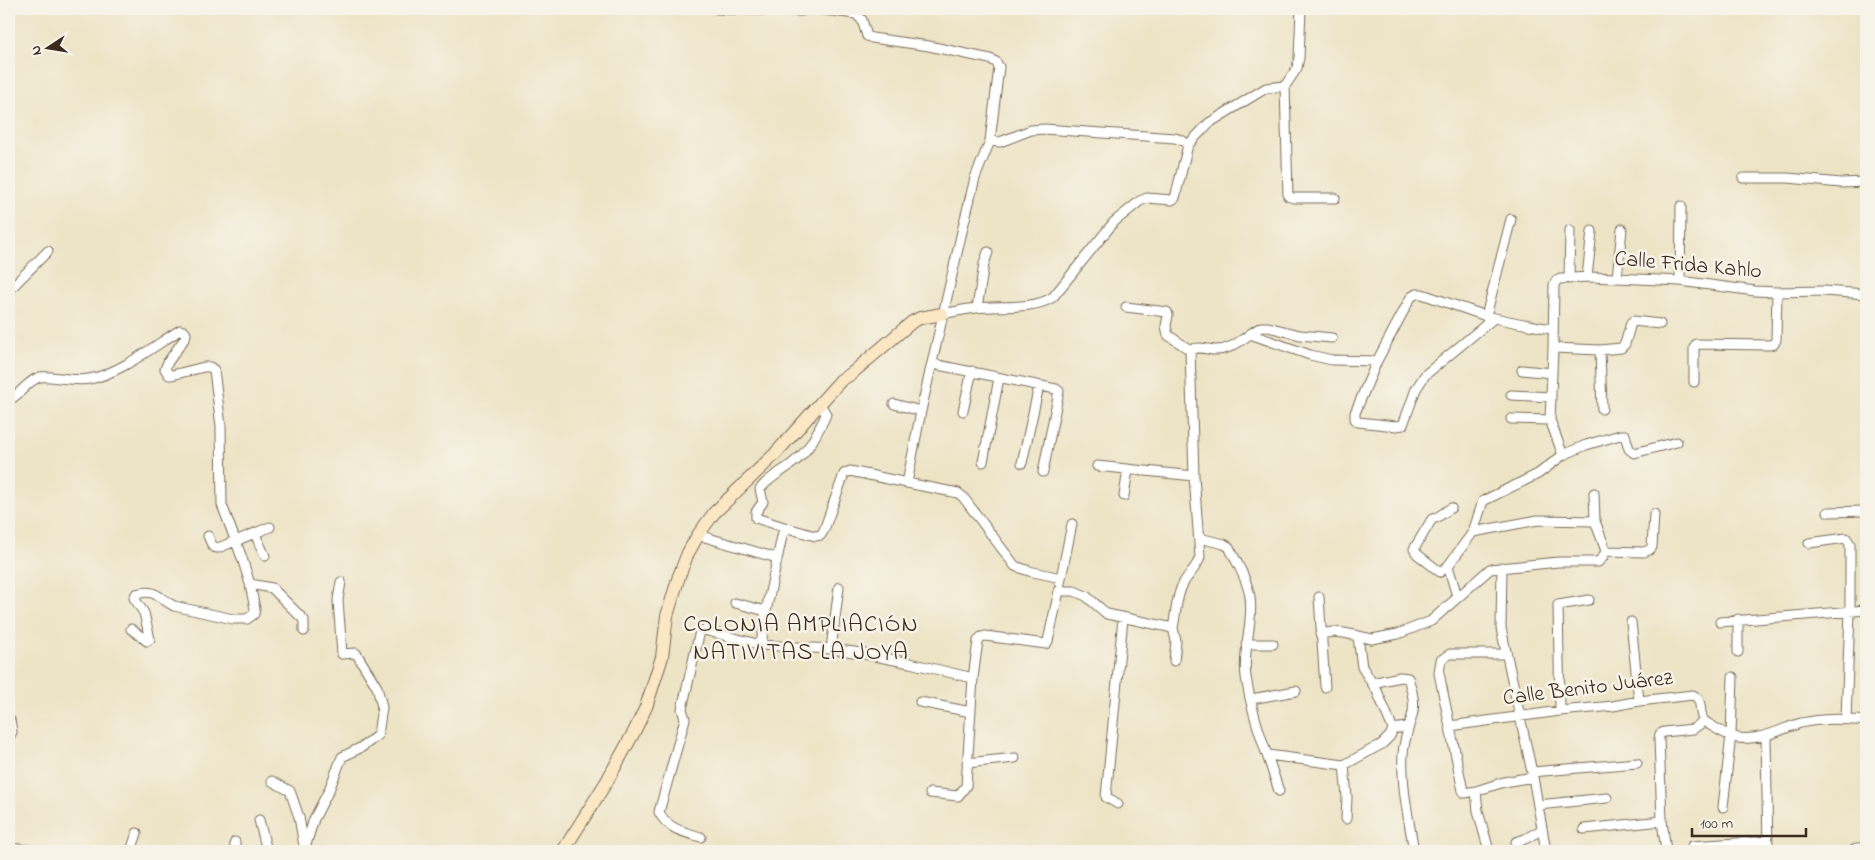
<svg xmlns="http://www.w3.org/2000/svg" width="1875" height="860" viewBox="0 0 1875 860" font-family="'Indie Flower',sans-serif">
	<rect width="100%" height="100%" fill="#f7f3e8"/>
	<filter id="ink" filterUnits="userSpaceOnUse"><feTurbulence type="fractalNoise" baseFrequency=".02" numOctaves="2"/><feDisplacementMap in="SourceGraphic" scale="10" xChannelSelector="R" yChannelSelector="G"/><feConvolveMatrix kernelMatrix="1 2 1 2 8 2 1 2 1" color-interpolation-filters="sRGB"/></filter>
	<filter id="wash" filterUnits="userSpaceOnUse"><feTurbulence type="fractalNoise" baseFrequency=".0096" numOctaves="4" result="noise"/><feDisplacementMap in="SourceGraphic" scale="20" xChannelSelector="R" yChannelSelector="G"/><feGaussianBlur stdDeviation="1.12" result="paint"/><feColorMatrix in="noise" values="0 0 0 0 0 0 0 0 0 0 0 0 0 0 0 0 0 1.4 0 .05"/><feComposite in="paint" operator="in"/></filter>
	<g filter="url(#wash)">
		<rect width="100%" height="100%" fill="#ede4c6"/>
	</g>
	<g filter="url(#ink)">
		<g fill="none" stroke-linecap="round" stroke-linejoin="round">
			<g stroke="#796b59" stroke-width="11">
				<path id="street" d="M 717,9 L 801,11 L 808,9
					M 816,9 L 856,14 L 862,20 L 867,36 L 872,38 L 929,46 L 990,59 L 996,62 L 999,67 L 990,141 L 1000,142 L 1031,130 L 1044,129 L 1175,138 L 1183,141 L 1188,145
					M 1285,86 L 1288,196 L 1293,198 L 1335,198
					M 1743,178 L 1788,178 L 1841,183 L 1866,182
					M 1587,277 L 1592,231
					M 1617,278 L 1622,229
					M 1569,279 L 1570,230
					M 1680,281 L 1681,206
					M 9,290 L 48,251
					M 1126,307 L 1167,312 L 1168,315 L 1166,326 L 1168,335 L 1190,350
					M 977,308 L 984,264 L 988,252
					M 942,314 C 954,312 965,309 977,308 C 1000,305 1034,310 1053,297 L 1114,222 L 1140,201 L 1147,198 L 1172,200 L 1175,198 L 1188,145 L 1209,123 L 1266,88 L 1285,86 L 1297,68 L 1299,58 L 1301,9
					M 1486,316 L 1511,219
					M 1494,318 L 1425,375 L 1416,389 L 1403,425 L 1396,426 L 1358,422 L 1355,419 L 1355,413 L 1377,361 L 1411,297 L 1416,294 L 1422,294 L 1486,316 C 1508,321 1530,326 1553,329
					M 1250,334 L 1261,327 L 1268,327 L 1300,335 L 1332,338
					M 1553,348 L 1600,350 L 1621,348 L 1625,344 L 1631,323 L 1633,321 L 1660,324
					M 1600,350 L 1602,409
					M 933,364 L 1056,389 L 1059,391 L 1043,472
					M 1522,370 L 1552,373
					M 1694,382 L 1694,348 L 1696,344 L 1769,345 L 1774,344 L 1776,340 L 1777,292
					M 1511,395 L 1551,397
					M 9,400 C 20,395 28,380 40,377 C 51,375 73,382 89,379 C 119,374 154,346 180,330 L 184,331 L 186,334 L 185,338 L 168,362 L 165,369 L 169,375 L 172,375 L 204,367 L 210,367 L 214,370 L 221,426 L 222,505 L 242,558 L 250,584 L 272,588 L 304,620 L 304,631
					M 894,404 L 921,411
					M 963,411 L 972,371
					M 1511,419 L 1550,420
					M 1563,455 L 1550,420 L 1553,348 L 1554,285 L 1556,281 L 1560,279 L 1587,277 L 1617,278 L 1680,281 L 1755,291 L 1777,292 L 1823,291 L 1866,294
					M 983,462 L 999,378
					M 1022,463 L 1039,386
					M 1097,466 L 1194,476
					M 907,483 L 958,493 L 963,497 L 1015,566 L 1029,571 L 1061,578
					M 1594,493 L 1595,521 L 1606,551
					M 1124,496 L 1128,469
					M 1451,508 L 1436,518 L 1432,519 L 1414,549 L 1417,554 L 1440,572 L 1448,566 L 1473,532 L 1483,501 L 1538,474 L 1563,455 L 1586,445 L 1620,435 L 1625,435 L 1629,449 L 1634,453 L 1677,442
					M 1828,512 L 1866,511
					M 784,527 L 756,518 L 756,512 L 763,502 L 760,489 C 769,477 784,471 794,462 C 809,451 817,433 825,417 L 826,414 L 820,404
					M 1473,532 L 1538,520 L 1595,521
					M 255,534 L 265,556
					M 698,535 L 777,558
					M 208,536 L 213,547 L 218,548 L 270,527
					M 1199,538 L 1224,544 L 1229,547 C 1237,563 1247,579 1250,597 C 1254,622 1242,650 1246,677 C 1252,717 1267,753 1279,791
					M 1809,543 L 1846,538 L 1850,544 L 1850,612 L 1846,719
					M 1606,551 L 1644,552 L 1649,550 L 1652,547 L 1654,514
					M 1448,566 L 1457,596
					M 1502,567 L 1501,628 L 1533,777 L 1546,851
					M 1060,583 L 1072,524
					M 1319,597 L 1325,687
					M 735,603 L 766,611
					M 1631,622 L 1639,701
					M 1720,622 L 1866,610
					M 1173,628 L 1176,641 L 1174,661
					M 131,629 L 147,641 L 150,639 L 144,613 L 134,598 L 136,594 C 156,588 158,598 174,606 L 233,619 L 247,619 L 254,614 L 255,609 L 250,584
					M 1320,634 L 1333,632 L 1344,633 L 1372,639 L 1398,634 L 1431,621 L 1490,569 L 1558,562 L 1598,562 L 1603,557 L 1606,551
					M 1358,637 L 1362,667 L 1377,691 L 1393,729
					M 1246,644 L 1273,644
					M 761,645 L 766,611 L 784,527 L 815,536 L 821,535 L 824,530 L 844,474 L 850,471 L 907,483 L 921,411 L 963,227 L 975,178 L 990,141
					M 831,649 L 839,587
					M 1738,652 L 1738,619
					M 1372,683 L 1400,677 L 1408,678 C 1412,690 1416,704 1412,716 C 1408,730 1404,740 1403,754 C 1401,786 1409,820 1414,851
					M 1251,699 L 1296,691
					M 920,702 L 971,712
					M 1560,711 L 1558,605 L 1589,600
					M 1450,726 L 1560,711 L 1613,706 L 1639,701 L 1693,695 C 1704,700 1698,713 1704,721 C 1714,727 1726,736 1738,738 C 1762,741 1780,729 1801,723 C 1824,718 1844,719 1866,721
					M 1766,736 L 1768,851
					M 9,737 L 12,732 L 10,720
					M 1268,755 L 1344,765 L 1382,744 L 1390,736 L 1393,729 L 1407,727
					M 967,763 L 1015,758
					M 1344,765 L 1347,797 L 1346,819
					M 1532,772 L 1637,763
					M 272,781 L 290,791 L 299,817 L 304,846
					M 1476,791 L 1504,782 L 1533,777
					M 930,793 L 958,796 L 966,786 L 973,678
					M 1118,804 L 1106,797 L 1123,618
					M 1538,805 L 1607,798
					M 1723,807 L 1731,735 L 1733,677
					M 259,820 L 267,851
					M 1584,829 L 1662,821
					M 701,837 C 684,832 667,829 659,812 L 685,719 L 682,709 L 700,631 L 704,630 L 761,645 L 831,649 L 854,652 L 910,663 L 973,678 L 978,641 L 981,637 L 985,636 L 1046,644 L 1048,641 L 1059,591 L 1074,591 L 1086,596 L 1107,614 L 1173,628 C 1176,614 1176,596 1183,584 C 1188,574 1197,568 1200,557 L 1194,476 L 1190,350 C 1199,346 1205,349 1214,350 C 1228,351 1239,342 1250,334 L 1310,355 L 1332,360 L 1377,361
					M 235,842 L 235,851
					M 1516,842 L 1525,839 L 1541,830
					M 1692,846 L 1768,841
					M 9,848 L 38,851
					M 131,851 L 137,833
					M 304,851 L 314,819 L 329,790 L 342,757 L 362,747 L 378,735 L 382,707 L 377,687 L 356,653 L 342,654 L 338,600 L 341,582
					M 1489,851 L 1478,811 L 1476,791 L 1465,793 L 1463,791 L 1439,673 L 1441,660 L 1450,654 L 1506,654
					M 1666,851 L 1662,821 L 1659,739 L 1660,734 L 1664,732 L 1693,729 L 1704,721
					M 1853,851 L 1856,848 L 1866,848"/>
			</g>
			<g stroke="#796b59" stroke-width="14">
				<path id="secondary" d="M 563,851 L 607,781 L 634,732 L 646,707 L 662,657 L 667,616 L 679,576 L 688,553 L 698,535 L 714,513 L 775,454 L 841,380 L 851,374 L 912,322 L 920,318 L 942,314"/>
			</g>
			<use href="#street" stroke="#fff" stroke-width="9"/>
			<use href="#secondary" stroke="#fbe7c3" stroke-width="12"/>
		</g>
	</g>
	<g text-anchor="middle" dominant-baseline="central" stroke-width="5" stroke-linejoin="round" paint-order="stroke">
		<g font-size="22" fill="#3b2a1e" stroke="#f7f3e8">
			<text transform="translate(1688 266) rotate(5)">Calle Frida Kahlo</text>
			<text transform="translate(1588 689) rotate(-7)">Calle Benito Juárez</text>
		</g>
		<g font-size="24" letter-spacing="1" fill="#3b2a1e" stroke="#f7f3e8">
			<text x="801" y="625">COLONIA AMPLIACIÓN<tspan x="801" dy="28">NATIVITAS LA JOYA</tspan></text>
		</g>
	</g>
	<rect width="1875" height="860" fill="none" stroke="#f7f3e8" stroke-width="30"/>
	<g transform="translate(48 48) rotate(258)" stroke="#f7f3e8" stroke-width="4" paint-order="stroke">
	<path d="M0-4L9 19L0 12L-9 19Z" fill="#3b2a1e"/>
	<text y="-8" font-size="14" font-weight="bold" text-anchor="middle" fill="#3b2a1e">N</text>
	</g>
	<path d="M1692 828v8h114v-8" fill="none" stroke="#3b2a1e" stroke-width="2.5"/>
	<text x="1700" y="828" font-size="15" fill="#3b2a1e" stroke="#f7f3e8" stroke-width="4" paint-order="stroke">100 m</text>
</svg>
